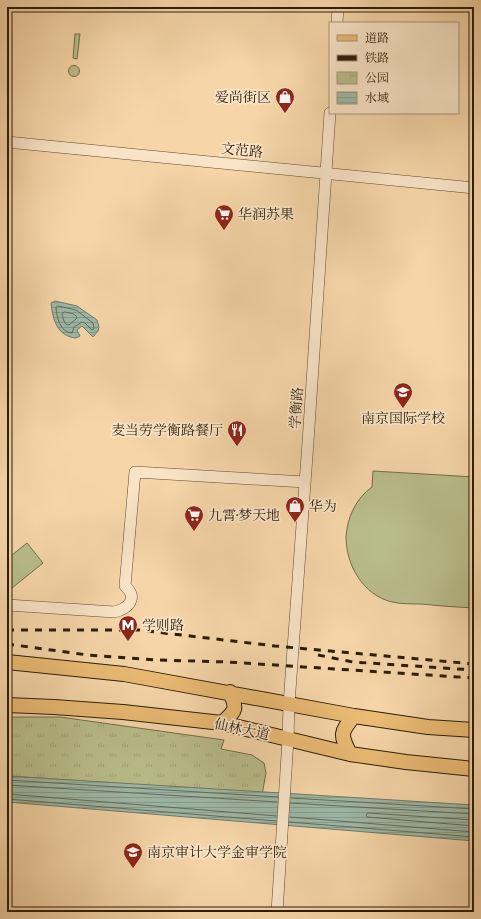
<svg xmlns="http://www.w3.org/2000/svg" width="481" height="919" viewBox="0 0 481 919" font-family="'Gentium Book Plus','Noto Serif SC',serif">
	<defs>
		<pattern id="park-tufts" width="24" height="20" patternUnits="userSpaceOnUse"><rect width="24" height="20" fill="#b9be8b"/><path d="M3 7l-1-3M5 7V3M7 7l1-3M15 17l-1-3M17 17v-4M19 17l1-3" fill="none" stroke="#9fa376"/></pattern>
		<pattern id="water-rules" width="6" height="5" patternUnits="userSpaceOnUse"><rect width="6" height="5" fill="#9db9a8"/><path d="M0 2.5h6" fill="none" stroke="#879e8f"/></pattern>
	</defs>
	<rect width="100%" height="100%" fill="#f6d6a9"/>
	<filter id="stains"><feTurbulence type="fractalNoise" baseFrequency=".005" numOctaves="4"/><feColorMatrix values="0 0 0 0 .2 0 0 0 0 .09 0 0 0 0 .02 0 0 0 .5 -.17"/></filter>
	<radialGradient id="worn" r=".72"><stop offset=".6" stop-color="#630" stop-opacity="0"/><stop offset="1" stop-color="#630" stop-opacity=".3"/></radialGradient>
	<path fill="#b9be8b" stroke="#726d49" d="M 75,34 L 80,34 L 77,59 L 73,58 Z
		M68.5 71a5.5 5.5 0 1 1 11 0a5.5 5.5 0 1 1-11 0Z
		M 373,471 L 474,477 L 474,608 C 457,607 439,606 422,604 C 412,604 401,604 392,602 C 363,595 346,565 346,537 C 347,518 356,498 372,487 Z
		M 27,543 L 43,563 L 7,592 L 7,559 Z"/>
	<path fill="url(#park-tufts)" stroke="#726d49" d="M 7,717 L 60,717 L 224,740 L 221,749 L 252,755 L 264,763 L 266,773 L 262,795 L 248,792 L 7,776 Z"/>
	<path fill="url(#water-rules)" stroke="#707a68" d="M 55,301 L 77,306 L 97,320 L 99,327 L 98,331 L 93,337 L 82,326 L 77,330 L 80,336 L 76,338 C 57,336 53,320 51,303 Z
		M 7,776 L 474,805 L 474,841 L 7,802 Z"/>
	<g fill="none" stroke-linecap="round" stroke-linejoin="round">
		<path stroke="#646a58" stroke-width="1" d="M 58,306 L 76,310 L 93,323 L 94,329 L 92,330 L 85,323 L 82,322 L 74,327 L 72,333 C 60,332 57,318 56,308 Z
			M 65,312 L 74,314 L 77,317 L 76,319 L 69,325 C 64,325 63,318 62,314 Z
			M 7,780 L 278,797
			M 7,785 L 277,802
			M 7,794 L 277,816
			M 291,798 L 474,809
			M 7,799 L 276,821
			M 290,803 L 474,814
			M 290,817 L 474,832
			M 474,820 L 368,813 L 366,815 L 367,817 L 474,826
			M 289,822 L 474,837"/>
		<g stroke="#5e4a30" stroke-width="12">
			<path id="minor" d="M 337,23 L 338,7
				M 7,142 L 474,188
				M 7,605 L 114,612 C 128,609 139,598 125,586 L 135,472 L 305,482
				M 277,912 L 288,739 L 289,704 L 308,442 L 330,113"/>
		</g>
		<g stroke="#2c1c07" stroke-width="16">
			<path id="major" d="M 7,662 L 124,674 L 354,716 L 428,727 L 474,730
				M 7,705 L 54,707 L 123,712 L 222,723 L 350,754 L 406,762 L 474,769
				M 222,723 C 235,711 238,710 230,692
				M 350,754 C 340,734 340,733 354,716"/>
		</g>
		<use href="#minor" stroke="#f9e4c7" stroke-width="11"/>
		<use href="#major" stroke="#ebbb74" stroke-width="14"/>
		<path stroke="#2c1c07" stroke-width="3" stroke-dasharray="7 7" stroke-linecap="butt" d="M 7,630 L 139,630 L 275,646 L 474,664
			M 7,644 L 88,655 L 157,660 L 228,662 L 474,678
			M 318,655 L 353,662 L 474,670"/>
	</g>
	<defs>
		<g id="shop-pin" transform="scale(1)"><path d="M0 17L-7.5 6A9.5 9.5 0 1 1 7.5 6Z" fill="#8f2418" stroke="#f9e4c7"/><path d="M-5-2.5h2.3a2.7 3.5 0 0 1 5.4 0H5L5.5 6h-11ZM-1.5-2.5h3a1.5 2.3 0 0 0-3 0Z" fill="#fff"/></g>
		<g id="supermarket-pin" transform="scale(1)"><path d="M0 17L-7.5 6A9.5 9.5 0 1 1 7.5 6Z" fill="#8f2418" stroke="#f9e4c7"/><path d="M-6-5.5h2.5l.6 2H6L4.5 2H-2.5L-4.4-4H-6ZM-1.5 3.2a1.3 1.3 0 1 0 .1 0ZM3 3.2a1.3 1.3 0 1 0 .1 0Z" fill="#fff"/></g>
		<g id="school-pin" transform="scale(1)"><path d="M0 17L-7.5 6A9.5 9.5 0 1 1 7.5 6Z" fill="#8f2418" stroke="#f9e4c7"/><path d="M0-5L7-2L0 1L-7-2ZM-4 1L0 2.5L4 1V4Q0 6-4 4Z" fill="#fff"/></g>
		<g id="restaurant-pin" transform="scale(1)"><path d="M0 17L-7.5 6A9.5 9.5 0 1 1 7.5 6Z" fill="#8f2418" stroke="#f9e4c7"/><path d="M-5-6h1v4h1v-4h1v4h1v-4h1v5L-1.5 .5V6h-2V.5L-5-1ZM5-6V6H3V1.5H1.5Q1.5-4 5-6Z" fill="#fff"/></g>
		<g id="metro-pin" transform="scale(1)"><path d="M0 17L-7.5 6A9.5 9.5 0 1 1 7.5 6Z" fill="#8f2418" stroke="#f9e4c7"/><path d="M-5.5 5V-5H-3L0 0L3-5H5.5V5H3V-.5L0 4L-3-.5V5Z" fill="#fff"/></g>
		<g id="university-pin" transform="scale(1)"><path d="M0 17L-7.5 6A9.5 9.5 0 1 1 7.5 6Z" fill="#8f2418" stroke="#f9e4c7"/><path d="M0-5L7-2L0 1L-7-2ZM-4 1L0 2.5L4 1V4Q0 6-4 4Z" fill="#fff"/></g>
	</defs>
	<g fill-rule="evenodd">
		<use href="#shop-pin" x="285" y="97"/>
		<use href="#supermarket-pin" x="224" y="214"/>
		<use href="#school-pin" x="403" y="392"/>
		<use href="#restaurant-pin" x="237" y="430"/>
		<use href="#shop-pin" x="295" y="506"/>
		<use href="#supermarket-pin" x="194" y="515"/>
		<use href="#metro-pin" x="128" y="625"/>
		<use href="#university-pin" x="133" y="852"/>
	</g>
	<g text-anchor="middle" dominant-baseline="central" stroke-width="3.5" stroke-linejoin="round" paint-order="stroke">
		<g font-size="14" fill="#2c1c07" stroke="#f9e4c7" text-anchor="start">
			<text x="271" y="97" text-anchor="end">爱尚街区</text>
			<text x="238" y="214">华润苏果</text>
			<text x="403" y="418" text-anchor="middle">南京国际学校</text>
			<text x="223" y="430" text-anchor="end">麦当劳学衡路餐厅</text>
			<text x="309" y="506">华为</text>
			<text x="208" y="515">九霄·梦天地</text>
			<text x="142" y="625">学则路</text>
			<text x="147" y="852">南京审计大学金审学院</text>
		</g>
		<g font-size="14" fill="#2c1c07" stroke="#f9e4c7">
			<text transform="translate(242 150) rotate(6)">文范路</text>
			<text transform="translate(296 408) rotate(-86)">学衡路</text>
			<text transform="translate(242 729) rotate(12)">仙林大道</text>
		</g>
	</g>
	<rect width="481" height="919" fill="none" stroke="#f6d6a9" stroke-width="24"/>
	<rect x="8" y="8" width="465" height="903" fill="none" stroke="#2c1c07" stroke-width="2"/>
	<rect x="12" y="12" width="457" height="895" fill="none" stroke="#2c1c07"/>
	<rect x="329" y="22" width="130" height="92" fill="#f9e4c7" stroke="#a7947a"/>
	<rect x="337" y="35" width="20" height="6" fill="#ebbb74" stroke="#a7947a"/>
	<text x="365" y="42" font-size="12" fill="#2c1c07">道路</text>
	<rect x="337" y="55" width="20" height="6" fill="#2c1c07" stroke="#a7947a"/>
	<text x="365" y="62" font-size="12" fill="#2c1c07">铁路</text>
	<rect x="337" y="72" width="20" height="12" fill="url(#park-tufts)" stroke="#a7947a"/>
	<text x="365" y="82" font-size="12" fill="#2c1c07">公园</text>
	<rect x="337" y="92" width="20" height="12" fill="url(#water-rules)" stroke="#a7947a"/>
	<text x="365" y="102" font-size="12" fill="#2c1c07">水域</text>
	<rect width="100%" height="100%" filter="url(#stains)"/>
	<rect width="100%" height="100%" fill="url(#worn)"/>
</svg>
